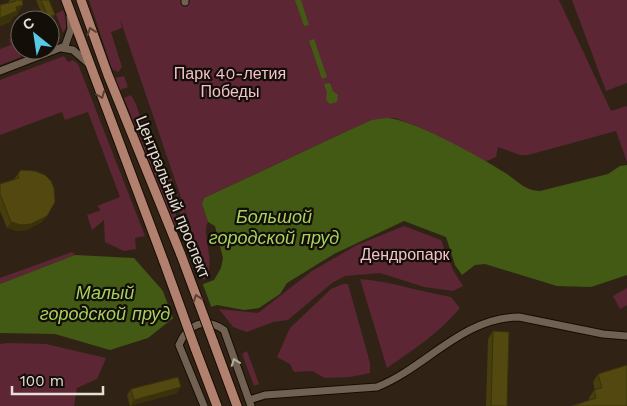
<svg xmlns="http://www.w3.org/2000/svg" width="627" height="406" viewBox="0 0 627 406" font-family="'Work Sans',sans-serif">
	<rect width="100%" height="100%" fill="#302316"/>
	<path fill="#5c2634" d="M 89,0 L 559,0 L 611,111 L 627,106 L 627,162 L 616,131 L 528,155 L 520,155 L 498,147 L 496,157 L 485,162 L 427,131 L 395,118 L 386,118 L 341,134 L 204,198 L 202,204 L 208,222 C 201,235 215,256 207,278 L 203,280 L 189,221 L 120,19 L 122,28 L 111,32 L 122,67 L 118,72 L 112,69 Z
		M 572,0 L 627,0 L 627,83 L 606,91 Z
		M 63,10 L 68,25 L 63,33 L 56,14 Z
		M 54,21 L 59,35 L 50,38 L 50,22 Z
		M 19,37 L 21,57 L 0,65 L 0,49 L 11,45 L 9,39 Z
		M 64,56 L 68,62 L 73,60 L 78,64 L 145,236 L 135,238 L 136,249 L 124,251 L 105,242 L 104,220 L 92,230 L 87,215 L 101,210 L 97,206 L 120,197 L 88,112 L 65,120 L 62,112 L 0,135 L 0,80 Z
		M 124,76 L 128,87 L 120,90 L 115,78 Z
		M 131,95 L 136,104 L 162,182 L 172,178 L 178,234 L 124,98 Z
		M 176,191 L 184,208 L 195,249 L 189,252 L 183,232 Z
		M 404,226 L 441,240 L 453,270 L 463,286 L 453,291 L 424,287 L 380,273 L 345,276 L 332,283 L 288,320 L 273,322 L 247,332 L 233,327 L 219,309 L 258,313 L 312,271 L 357,245 Z
		M 72,252 L 75,255 L 0,284 L 0,278 Z
		M 360,279 C 391,281 420,292 451,297 L 460,308 C 439,333 413,350 387,368 Z
		M 343,284 L 348,284 L 370,363 L 370,373 L 350,377 L 325,378 L 312,371 L 294,372 L 290,364 L 277,357 L 290,328 L 331,289 Z
		M 627,288 L 627,305 L 620,309 L 613,296 Z
		M 7,343 L 46,344 L 106,358 L 97,379 L 77,388 L 74,406 L 0,406 L 0,344 Z
		M 247,351 L 259,384 L 254,386 L 242,354 Z"/>
	<path fill="#425a14" d="M 295,0 L 301,0 L 309,25 L 304,26 Z
		M 314,39 L 327,77 L 322,79 L 309,41 Z
		M 330,83 L 333,91 L 338,95 L 337,102 L 330,104 L 326,100 L 327,93 L 324,84 Z
		M 386,118 C 411,118 484,159 507,174 C 519,182 524,190 540,191 L 608,174 L 620,166 L 627,165 L 627,275 L 591,287 L 557,286 L 485,264 L 475,265 L 462,275 L 455,265 L 446,237 L 404,221 L 334,254 L 287,283 L 280,294 L 259,308 L 244,310 L 217,305 L 172,319 L 148,338 L 110,350 L 55,334 L 0,333 L 0,284 L 75,255 L 134,258 L 163,291 L 174,295 L 214,280 L 221,268 L 223,258 L 215,226 L 208,222 L 202,204 L 204,198 L 341,134 L 372,120 Z"/>
	<path fill="#302316" d="M 202,282 L 212,309 L 174,321 L 161,286 L 164,289 L 174,292 Z"/>
	<g fill="none" stroke-linecap="round" stroke-linejoin="round">
		<g stroke="#180c02" stroke-width="9">
			<path id="minor" d="M 185,2 L 185,0
				M 61,48 L 73,50 L 88,63
				M 0,71 L 65,46 L 71,29 L 70,17
				M 249,400 L 265,395 L 377,387 C 427,367 461,318 519,317 L 603,334 L 627,336
				M 204,406 L 179,345 C 187,325 205,316 224,330 L 251,406"/>
		</g>
		<g stroke="#180c02" stroke-width="11">
			<path id="major" d="M 66,0 L 164,262
				M 81,0 L 108,75 L 181,255
				M 213,341 L 237,406
				M 195,348 L 217,406"/>
		</g>
		<use href="#minor" stroke="#706152" stroke-width="7"/>
		<use href="#major" stroke="#b1806e" stroke-width="9"/>
		<g stroke="#180c02" stroke-width="11" stroke-linecap="butt">
			<path id="major-bridge" d="M 181,255 L 213,341
				M 164,262 L 195,348"/>
		</g>
		<use href="#major-bridge" stroke="#b1806e" stroke-width="9"/>
	</g>
	<path fill="#473e0d" d="M 10,0 L 23,0 L 16,16 L 14,16 L 10,22 L 0,26 L 0,5 L 7,4 Z
		M 36,0 L 49,0 L 51,20 L 44,20 Z
		M 21,170 L 42,222 L 27,230 L 17,231 L 7,228 L 0,211 L 0,184 L 14,179 Z
		M 493,331 L 507,406 L 486,406 L 488,339 Z
		M 598,374 L 627,406 L 589,401 L 589,398 L 594,390 L 595,390 L 593,382 Z
		M 131,389 L 177,393 L 130,406 L 127,395 Z"/>
	<path fill="#3a320a" d="M 20,0 L 23,0 L 18,6 L 23,5 L 16,16 L 14,16 L 10,22 L 0,26 L 0,18 Z
		M 55,15 L 51,20 L 46,20 L 48,17 Z
		M 47,216 L 42,222 L 27,230 L 17,231 L 7,228 L 11,222 Z
		M 181,387 L 177,393 L 130,406 L 134,400 Z"/>
	<path fill="#53480f" stroke="#3a320a" d="M 15,0 L 22,0 L 23,5 L 16,7 L 17,11 L 0,18 L 0,5 L 16,1 Z
		M 41,0 L 49,0 L 55,15 L 48,17 Z
		M 21,170 L 35,171 L 45,175 L 51,181 L 54,188 L 55,202 L 47,216 L 31,224 L 21,225 L 11,222 L 0,194 L 0,184 L 19,178 L 18,174 Z
		M 493,331 L 509,332 L 507,406 L 491,406 Z
		M 627,365 L 627,406 L 572,406 L 596,398 L 594,390 L 602,388 L 598,374 Z
		M 178,377 L 181,387 L 134,400 L 131,389 Z"/>
	<defs><path id="oneway-chevron" d="M-2-3.5L2.5 0L-2 3.5" fill="none" stroke-width="1.6" stroke-linecap="round" stroke-linejoin="round" transform="scale(1.25)"/></defs>
	<g stroke="#5a4136">
		<use href="#oneway-chevron" transform="translate(91 31) rotate(-110)"/>
		<use href="#oneway-chevron" transform="translate(101 95) rotate(69)"/>
		<use href="#oneway-chevron" transform="translate(197 298) rotate(-110)"/>
	</g>
	<use stroke="#b7aca1" href="#oneway-chevron" transform="translate(235 362) rotate(-110)"/>
	<g text-anchor="middle" dominant-baseline="central" stroke-width="4.5" stroke-linejoin="round" paint-order="stroke">
		<g font-size="16" fill="#f4c0c9" stroke="#130e08">
			<text x="230" y="73">Парк 40-летия<tspan x="230" dy="18">Победы</tspan></text>
			<text x="405" y="254">Дендропарк</text>
		</g>
		<g font-size="16" fill="#e7ded5" stroke="#130e08">
			<text transform="translate(173 197) rotate(68)">Центральный проспект</text>
		</g>
		<g font-size="18" font-style="italic" fill="#a6d25d" stroke="#130e08">
			<text x="274" y="216">Большой<tspan x="274" dy="21">городской пруд</tspan></text>
			<text x="105" y="292">Малый<tspan x="105" dy="21">городской пруд</tspan></text>
		</g>
	</g>
	<g transform="translate(35 35) rotate(330)"><circle r="24" fill="#130e08" stroke="#68615a"/>
	<path d="M0-4L9 19L0 12L-9 19Z" fill="#59c8e5"/>
	<text y="-8" font-size="14" font-weight="bold" text-anchor="middle" fill="#e7ded5">С</text>
	</g>
	<path d="M12 386v8h91v-8" fill="none" stroke="#e7ded5" stroke-width="2.5"/>
	<text x="20" y="386" font-size="15" fill="#e7ded5" stroke="#130e08" stroke-width="4" paint-order="stroke">100 m</text>
</svg>
